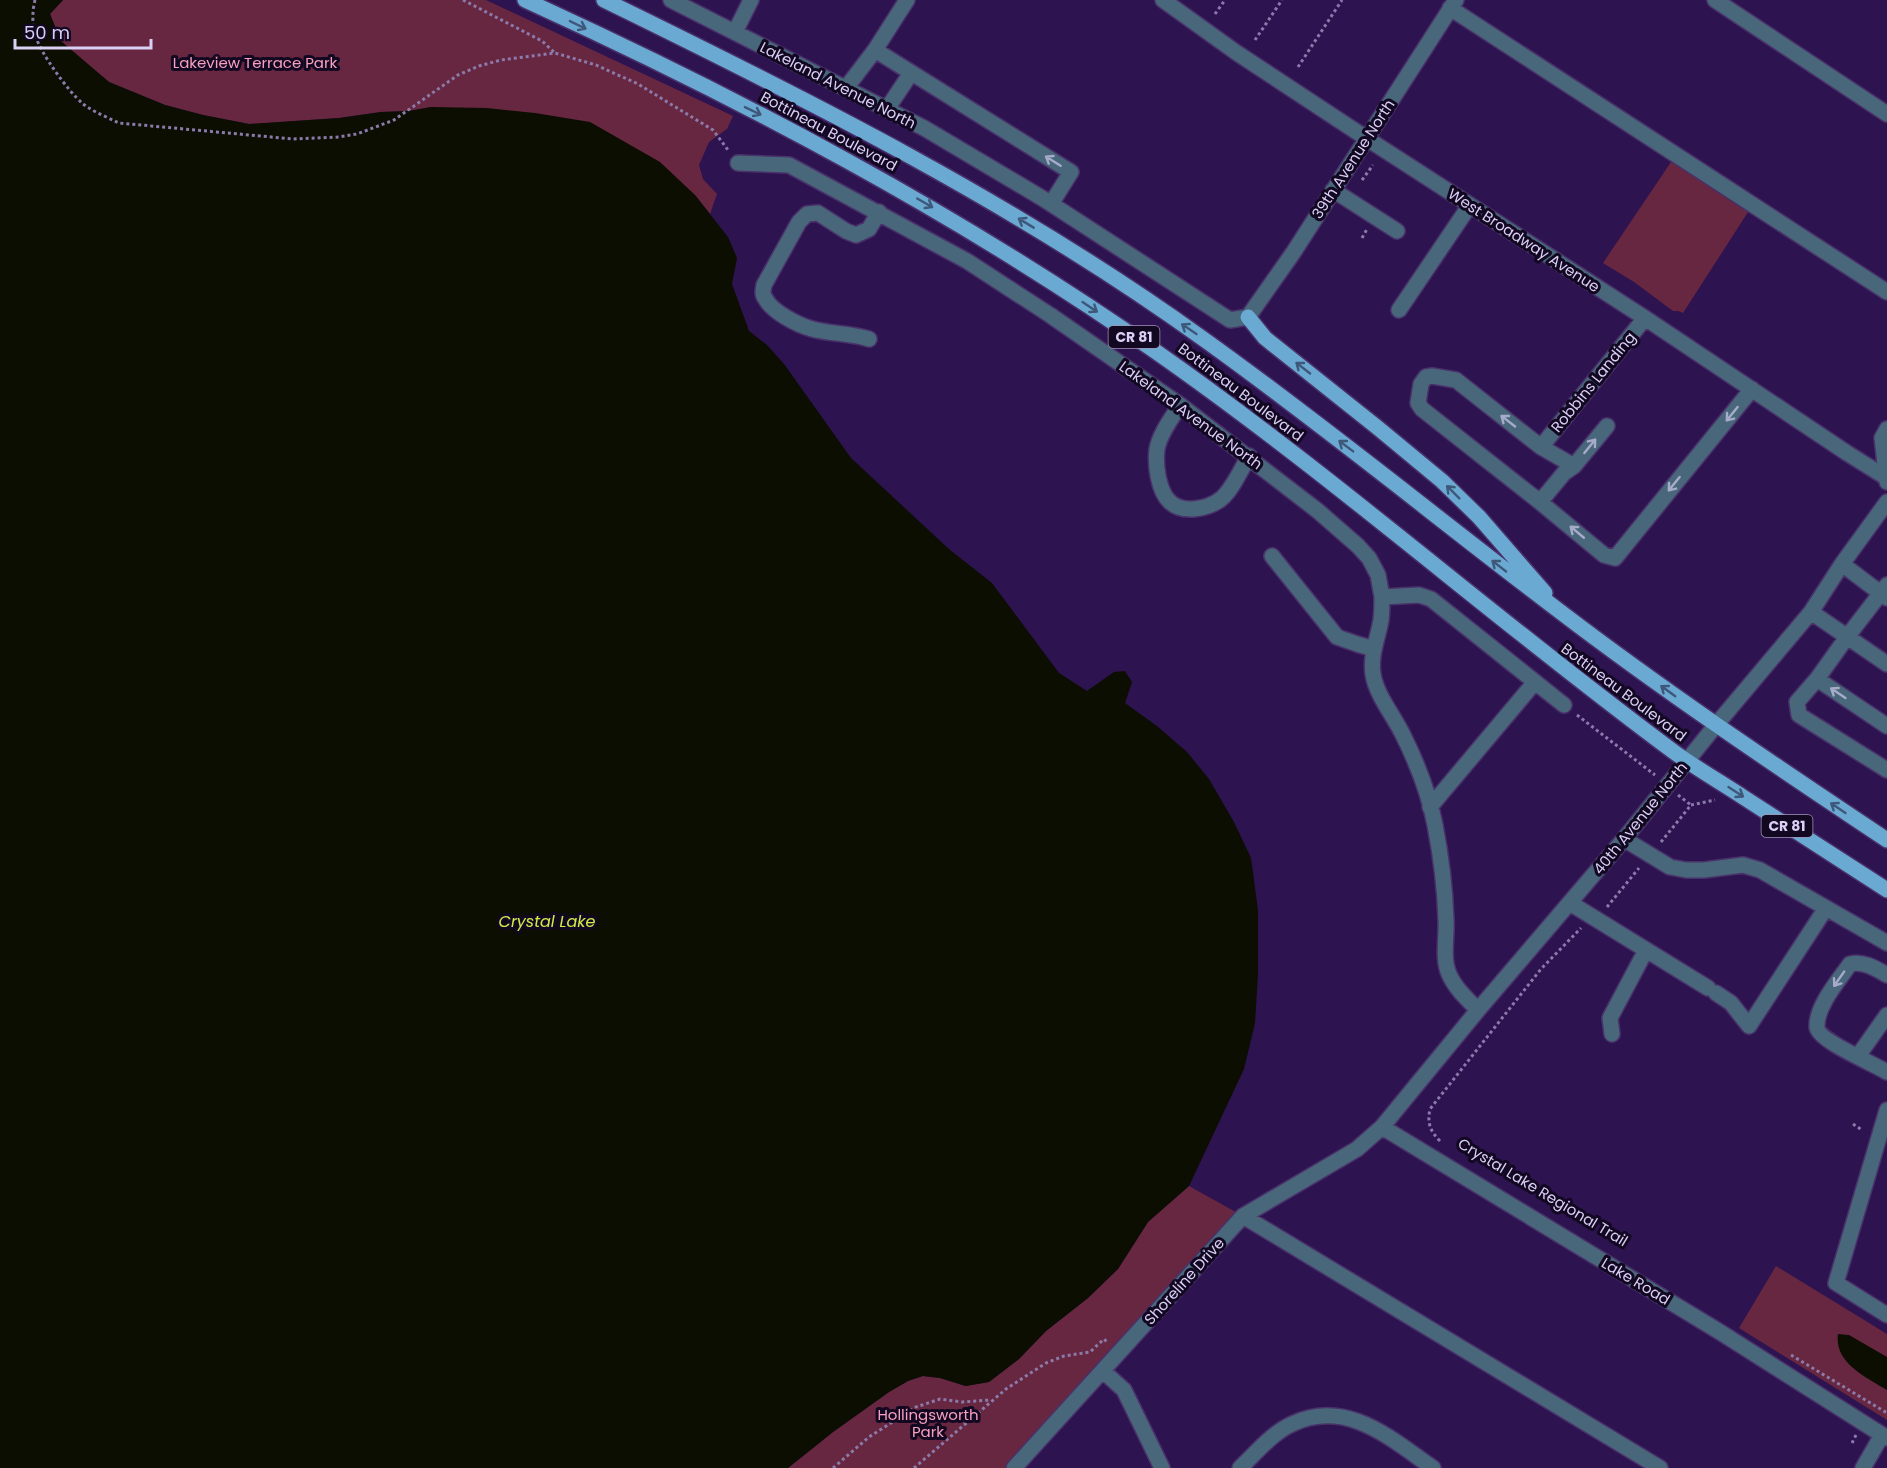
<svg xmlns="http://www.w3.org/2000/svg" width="1887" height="1468" viewBox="0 0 1887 1468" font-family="Poppins,sans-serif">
	<rect width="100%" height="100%" fill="#2d1350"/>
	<path fill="#682741" d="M 63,0 L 486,0 L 733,116 L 727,129 L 709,142 L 699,165 L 703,179 L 717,194 L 710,214 L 695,195 L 431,107 L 409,111 L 381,112 L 339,118 L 249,124 L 203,115 L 165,105 L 109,82 L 60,41 L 50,14 Z
		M 1673,159 L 1750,209 L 1683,313 L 1678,311 L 1673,311 L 1634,282 L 1603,263 Z
		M 1189,1186 L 1243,1216 L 1014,1468 L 788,1468 L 833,1432 L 889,1392 L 908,1381 L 923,1376 L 940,1378 L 965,1386 L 989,1382 L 1019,1359 L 1046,1331 L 1088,1298 L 1118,1269 L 1148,1222 Z
		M 1776,1266 L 1887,1334 L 1887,1420 L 1739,1328 Z"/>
	<path fill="#0b0e01" d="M 0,0 L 63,0 L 50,14 L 61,41 L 109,82 L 165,105 L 203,115 L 249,124 L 339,118 L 381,112 L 409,111 L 431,107 L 487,108 L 535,113 L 590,122 L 660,162 L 695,195 L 728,237 L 737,258 L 732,284 L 749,331 L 767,345 L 784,364 L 851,458 L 950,550 L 992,583 L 1059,673 L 1087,691 L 1114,672 L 1125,671 L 1132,682 L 1125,703 L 1157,726 L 1187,752 L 1209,779 L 1234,822 L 1251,858 L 1258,910 L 1258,974 L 1255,1023 L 1244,1069 L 1189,1186 L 1148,1222 L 1118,1269 L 1088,1298 L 1046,1331 L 1019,1359 L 989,1382 L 966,1386 L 940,1378 L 923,1376 L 908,1381 L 889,1392 L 833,1432 L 788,1468 L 0,1468 Z
		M 1838,1334 L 1849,1335 L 1887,1357 L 1887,1390 C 1866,1377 1834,1363 1838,1334 Z"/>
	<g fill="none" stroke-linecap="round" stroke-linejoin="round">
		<g stroke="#49316a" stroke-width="18">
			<path id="minor" d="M 671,0 L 924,128 L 1042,198 L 1230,320 L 1248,317 L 1293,253 L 1456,0
				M 1163,0 L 1237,53 L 1366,138 L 1645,318 L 1847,453 L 1887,478
				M 1715,0 L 1887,114
				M 1450,8 L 1887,292
				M 735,32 L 751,0
				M 875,50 L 907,0
				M 846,88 L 875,50 L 1071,172 L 1051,204
				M 887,109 L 911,73
				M 738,163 L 789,165 L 967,261 L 1050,315 L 1180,405 L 1318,511 L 1358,546 L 1369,558 L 1378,575 L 1382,597 L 1419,595 L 1431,599 L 1564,705
				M 1333,190 L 1397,231
				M 1399,310 L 1470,205
				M 869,339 C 850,333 831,334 812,329 C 798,325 772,312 765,298 C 762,294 763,290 764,285 L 799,222 L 807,214 L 818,213 L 846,231 L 856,235 L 869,229 L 879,212
				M 1180,405 C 1172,418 1160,433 1157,449 C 1155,464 1158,491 1170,502 C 1183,514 1208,509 1221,499 C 1232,490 1242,468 1249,456
				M 1541,447 L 1645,318
				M 1574,466 L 1541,447 L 1456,380 L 1432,376 L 1426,377 L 1421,384 L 1418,403 L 1422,409 L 1540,502 L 1604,555 L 1615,558 L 1752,389
				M 1887,482 L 1882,438 L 1887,429
				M 1540,502 L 1564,473 L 1574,466 L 1607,426
				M 1272,556 L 1337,637 L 1357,644 L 1374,649
				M 1842,564 L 1887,598
				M 1382,597 C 1382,605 1382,612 1381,620 C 1378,638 1370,655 1373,674 C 1376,695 1394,716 1403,735 C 1417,763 1429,794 1435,825 C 1441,856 1445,888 1446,920 C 1447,937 1442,958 1449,974 C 1455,988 1467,999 1478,1010
				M 1811,612 L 1887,664
				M 1817,679 L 1847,637 L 1887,585
				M 1887,726 L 1817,679 L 1797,702 L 1799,715 L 1887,770
				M 1430,807 L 1535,682
				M 1624,839 L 1670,867 L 1686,870 L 1704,870 L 1743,865 L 1760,870 L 1887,943
				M 1570,903 L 1708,988
				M 1887,975 C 1875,968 1864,961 1850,964 C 1839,980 1816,1006 1817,1027 C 1817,1040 1874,1064 1887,1072
				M 1716,993 L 1731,1003 L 1749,1026 L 1826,908
				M 1612,1034 L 1610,1018 L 1646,950
				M 1858,1056 L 1887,1015
				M 1887,1110 L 1836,1283 L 1887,1315
				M 1382,1127 L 1720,1332 L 1887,1438
				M 1243,1216 L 1660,1468
				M 1103,1371 L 1124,1390 L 1162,1468
				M 1014,1468 L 1243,1216 L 1357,1149 L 1382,1127 L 1478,1010 L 1624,839 L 1716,725 L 1811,612 L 1842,564 L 1887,502
				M 1240,1468 C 1256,1453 1272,1433 1292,1424 C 1347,1398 1391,1439 1433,1468
				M 1863,1468 L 1882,1435"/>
		</g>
		<g stroke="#49316a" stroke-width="18">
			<path id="major" d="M 525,0 C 744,100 957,213 1155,351 C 1334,476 1498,622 1674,752 C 1696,768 1720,782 1743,797 C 1791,828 1839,859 1887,890
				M 604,0 C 809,100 1016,204 1202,338 C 1324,425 1439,520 1558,610 C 1664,691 1776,766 1887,840
				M 1248,317 L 1265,338 L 1378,428 L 1442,481 L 1479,517 L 1545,593"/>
		</g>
		<path stroke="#8b7aaa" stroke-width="3" stroke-dasharray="3 3" stroke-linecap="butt" d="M 35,0 C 32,12 32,26 36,37 C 41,54 69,92 82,103 C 93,112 107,117 119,123 L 293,139 L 339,137 L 357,134 L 394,120 L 458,75 L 479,66 L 501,60 L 555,53 L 596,65 L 638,84 L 713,130 L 728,150
			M 463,0 L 542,41 L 555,53
			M 1215,14 L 1225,0
			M 1255,40 L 1282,0
			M 1298,67 L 1342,0
			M 1362,180 L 1373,165
			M 1362,238 L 1367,229
			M 1577,715 L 1655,775
			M 1678,795 L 1691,805
			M 1691,805 L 1715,800
			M 1661,842 L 1691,805
			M 1607,907 L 1639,868
			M 1853,1124 L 1862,1130
			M 1440,1141 C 1430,1131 1427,1123 1430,1109 L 1541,969 L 1581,928
			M 1791,1355 L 1887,1413
			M 1852,1443 L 1856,1435
			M 833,1468 L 869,1437 L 916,1407 L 940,1399 L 962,1402 L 990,1400
			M 914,1468 L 1006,1389 L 1046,1363 L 1064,1356 L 1090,1352 L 1104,1339 L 1108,1343"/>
		<use href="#minor" stroke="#49677b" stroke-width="15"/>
		<use href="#major" stroke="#69a9d2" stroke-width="15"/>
	</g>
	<defs><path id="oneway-shaft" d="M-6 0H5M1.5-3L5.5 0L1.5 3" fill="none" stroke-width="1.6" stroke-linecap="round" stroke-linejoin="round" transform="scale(1.5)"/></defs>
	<g stroke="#3e587a">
		<use href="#oneway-shaft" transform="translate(578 25) rotate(26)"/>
		<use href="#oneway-shaft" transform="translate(753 111) rotate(26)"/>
		<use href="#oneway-shaft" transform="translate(925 203) rotate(30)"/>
		<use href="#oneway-shaft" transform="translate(1026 223) rotate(-149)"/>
		<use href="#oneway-shaft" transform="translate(1090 307) rotate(34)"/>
		<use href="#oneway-shaft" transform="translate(1189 329) rotate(-146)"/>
		<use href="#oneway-shaft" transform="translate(1303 368) rotate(-142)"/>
		<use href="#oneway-shaft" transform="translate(1346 446) rotate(-143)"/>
		<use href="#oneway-shaft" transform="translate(1453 492) rotate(-135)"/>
		<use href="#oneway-shaft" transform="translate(1499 566) rotate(-142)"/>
		<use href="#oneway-shaft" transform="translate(1668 691) rotate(-144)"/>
		<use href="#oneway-shaft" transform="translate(1736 792) rotate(33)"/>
		<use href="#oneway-shaft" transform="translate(1838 808) rotate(-146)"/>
	</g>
	<g stroke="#a7abca">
		<use href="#oneway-shaft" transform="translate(1053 161) rotate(-148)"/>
		<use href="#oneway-shaft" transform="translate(1732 414) rotate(129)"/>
		<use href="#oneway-shaft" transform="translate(1508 421) rotate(-142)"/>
		<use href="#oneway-shaft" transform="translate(1590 446) rotate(-51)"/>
		<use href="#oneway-shaft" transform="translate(1674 484) rotate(129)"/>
		<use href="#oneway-shaft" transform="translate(1577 532) rotate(-140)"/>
		<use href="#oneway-shaft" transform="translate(1838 693) rotate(-146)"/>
		<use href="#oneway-shaft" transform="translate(1839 979) rotate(125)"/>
	</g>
	<g text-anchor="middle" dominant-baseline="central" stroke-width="6" stroke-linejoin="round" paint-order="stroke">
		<g fill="#120821" stroke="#9e93b5" stroke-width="1.5">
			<rect x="1108.5" y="326" width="51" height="22" rx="4.5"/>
			<rect x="1761.5" y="815" width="51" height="22" rx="4.5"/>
		</g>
		<g font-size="14" font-weight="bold" fill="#dacff5">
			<text x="1134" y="337">CR 81</text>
			<text x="1787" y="826">CR 81</text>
		</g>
		<g font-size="15" fill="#f9a0be" stroke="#120821">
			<text x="255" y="62">Lakeview Terrace Park</text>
			<text x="928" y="1414">Hollingsworth<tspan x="928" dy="17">Park</tspan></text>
		</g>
		<g font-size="15" fill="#dacff5" stroke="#120821">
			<text transform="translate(838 85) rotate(27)">Lakeland Avenue North</text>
			<text transform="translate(829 131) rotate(28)">Bottineau Boulevard</text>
			<text transform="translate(1353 159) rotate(-57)">39th Avenue North</text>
			<text transform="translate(1524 240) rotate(33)">West Broadway Avenue</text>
			<text transform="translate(1593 382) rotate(-51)">Robbins Landing</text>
			<text transform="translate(1241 392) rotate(37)">Bottineau Boulevard</text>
			<text transform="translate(1191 415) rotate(36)">Lakeland Avenue North</text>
			<text transform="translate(1624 692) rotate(37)">Bottineau Boulevard</text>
			<text transform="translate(1640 818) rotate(-51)">40th Avenue North</text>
			<text transform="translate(1543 1192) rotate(31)">Crystal Lake Regional Trail</text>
			<text transform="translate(1184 1281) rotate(-48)">Shoreline Drive</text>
			<text transform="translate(1636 1281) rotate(31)">Lake Road</text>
		</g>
		<g font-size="16" font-style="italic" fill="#d2ed48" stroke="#120821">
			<text x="547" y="921">Crystal Lake</text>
		</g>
	</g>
	<path d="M15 39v9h136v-9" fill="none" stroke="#dacff5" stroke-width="3"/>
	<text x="24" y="39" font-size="18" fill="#dacff5" stroke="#120821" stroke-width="4.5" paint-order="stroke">50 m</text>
</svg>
